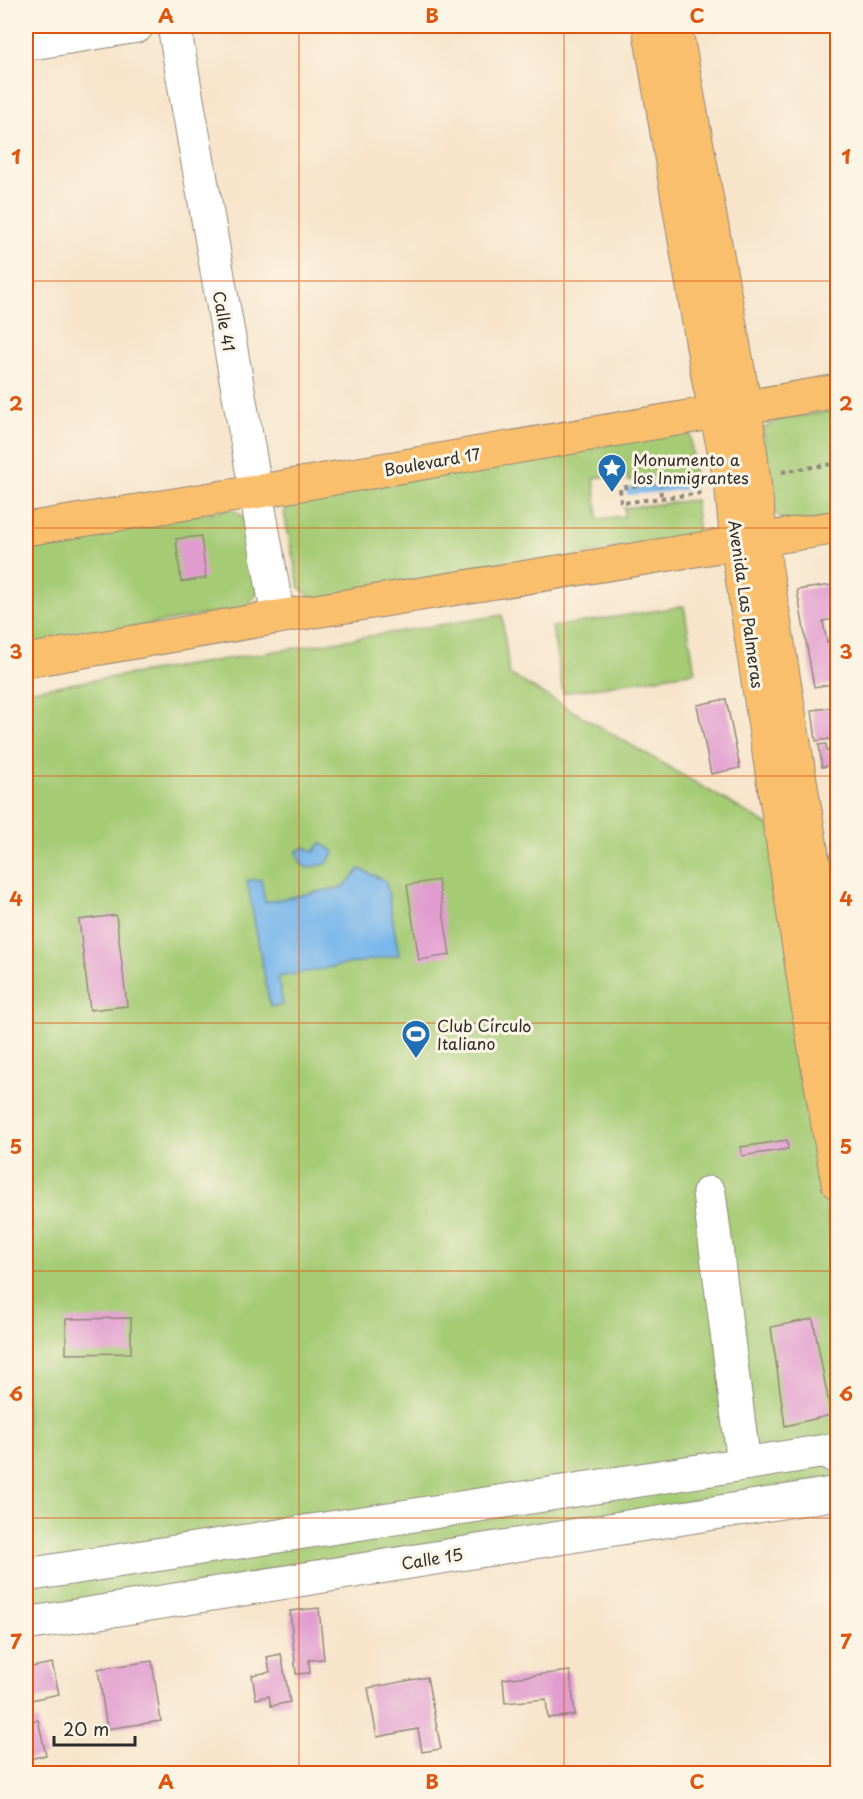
<svg xmlns="http://www.w3.org/2000/svg" width="863" height="1799" viewBox="0 0 863 1799" font-family="'Playpen Sans',sans-serif">
	<rect width="100%" height="100%" fill="#fcf5e5"/>
	<filter id="ink" filterUnits="userSpaceOnUse"><feTurbulence type="fractalNoise" baseFrequency=".0167" numOctaves="2"/><feDisplacementMap in="SourceGraphic" scale="12" xChannelSelector="R" yChannelSelector="G"/><feConvolveMatrix kernelMatrix="1 2 1 2 8 2 1 2 1" color-interpolation-filters="sRGB"/></filter>
	<filter id="wash" filterUnits="userSpaceOnUse"><feTurbulence type="fractalNoise" baseFrequency=".008" numOctaves="4" result="noise"/><feDisplacementMap in="SourceGraphic" scale="24" xChannelSelector="R" yChannelSelector="G"/><feGaussianBlur stdDeviation="1.35" result="paint"/><feColorMatrix in="noise" values="0 0 0 0 0 0 0 0 0 0 0 0 0 0 0 0 0 1.4 0 .05"/><feComposite in="paint" operator="in"/></filter>
	<g filter="url(#wash)">
		<rect width="100%" height="100%" fill="#f7e4cb"/>
		<path fill="#a5cb75" stroke="#687b50" stroke-width="1.5" d="M 837,410 L 837,519 L 791,524 L 779,517 L 771,508 L 763,429 L 780,419 Z
			M 690,430 L 694,474 L 628,481 L 627,474 L 594,478 L 598,519 L 625,516 L 624,508 L 695,500 L 699,535 L 317,600 L 308,595 L 299,587 L 284,513 L 290,501 Z
			M 232,509 L 241,515 L 248,526 L 260,585 L 256,595 L 247,607 L 26,647 L 26,539 Z
			M 684,606 L 695,672 L 563,693 L 552,627 Z
			M 502,615 L 509,674 L 775,829 L 837,1289 L 837,1477 L 26,1613 L 26,691 Z"/>
		<path fill="#77b6eb" stroke="#51708b" stroke-width="1.5" d="M 321,843 L 335,852 L 326,864 L 307,868 L 300,863 L 297,851 L 306,847 L 314,852 Z
			M 360,869 L 386,881 L 399,955 L 278,977 L 283,1005 L 270,1007 L 247,881 L 261,879 L 265,902 L 343,887 Z"/>
		<g fill="none" stroke-linecap="round" stroke-linejoin="round">
			<path stroke="#77b6eb" stroke-width="8" d="M 630,491 L 691,485"/>
		</g>
		<g id="blocks">
			<path fill="#e19ccf" d="M 201,536 L 206,578 L 181,582 L 176,539 Z
				M 838,584 L 838,618 L 823,621 L 827,642 L 838,640 L 838,738 L 816,741 L 812,710 L 836,707 L 833,684 L 814,687 L 797,590 Z
				M 726,699 L 740,768 L 711,774 L 697,705 Z
				M 826,744 L 827,752 L 838,751 L 838,764 L 822,767 L 819,745 Z
				M 438,880 L 450,955 L 419,960 L 407,885 Z
				M 116,915 L 127,1006 L 90,1010 L 79,920 Z
				M 787,1140 L 788,1149 L 742,1156 L 741,1147 Z
				M 131,1318 L 131,1353 L 66,1354 L 66,1319 Z
				M 813,1319 L 831,1415 L 785,1426 L 771,1327 Z
				M 319,1608 L 324,1659 L 309,1660 L 310,1673 L 296,1674 L 290,1611 Z
				M 281,1654 L 290,1702 L 271,1706 L 269,1696 L 256,1699 L 252,1675 L 270,1672 L 267,1657 Z
				M 152,1661 L 161,1721 L 107,1729 L 98,1669 Z
				M 52,1663 L 59,1694 L 26,1701 L 26,1668 Z
				M 570,1671 L 575,1715 L 548,1718 L 546,1699 L 505,1703 L 503,1679 Z
				M 427,1677 L 441,1749 L 422,1752 L 418,1729 L 377,1737 L 368,1688 Z
				M 38,1720 L 46,1755 L 26,1760 L 26,1723 Z"/>
		</g>
	</g>
	<g filter="url(#ink)">
		<use href="#blocks" fill-opacity="0" stroke="#91887b" stroke-width="1.5"/>
		<g fill="none" stroke-linecap="round" stroke-linejoin="round">
			<g stroke="#91887b" stroke-width="35">
				<path id="minor" d="M 174,26 L 278,617
					M 26,44 L 137,26
					M 744,1464 L 826,1451 L 838,1458
					M 26,1575 L 744,1464 L 709,1193
					M 26,1624 L 838,1493"/>
			</g>
			<g stroke="#91887b" stroke-width="35">
				<path id="major" d="M 649,26 L 709,382 L 731,481 L 737,544 L 810,1020 L 838,1183
					M 675,26 L 745,407 L 761,539 L 838,1015
					M 26,529 L 255,492 L 838,391
					M 26,661 L 278,617 L 838,527"/>
			</g>
			<path stroke="#91887b" stroke-width="4" stroke-dasharray="4.5 4.5" stroke-linecap="butt" d="M 782,472 L 838,463
				M 699,476 L 620,488 L 621,503 L 703,493
				M 660,482 L 661,498"/>
			<use href="#minor" stroke="#fff" stroke-width="33"/>
			<use href="#major" stroke="#f9bf6d" stroke-width="33"/>
		</g>
	</g>
	<path fill="none" stroke="#df570e" stroke-width="1.5" stroke-opacity="0.55" d="M 299,26 L 299,1774M 564,26 L 564,1774M 26,281 L 838,281M 26,528 L 838,528M 26,776 L 838,776M 26,1023 L 838,1023M 26,1271 L 838,1271M 26,1518 L 838,1518"/>
	<defs>
		<g id="sight-pin" transform="scale(1.5)"><path d="M0 17L-7.5 6A9.5 9.5 0 1 1 7.5 6Z" fill="#1f6fb2" stroke="#fcf5e5"/><path d="M0-6L1.8-2.2L6-1.7L2.9 1.2L3.7 5.4L0 3.3L-3.7 5.4L-2.9 1.2L-6-1.7L-1.8-2.2Z" fill="#fff"/></g>
		<g id="stadium-pin" transform="scale(1.5)"><path d="M0 17L-7.5 6A9.5 9.5 0 1 1 7.5 6Z" fill="#1f6fb2" stroke="#fcf5e5"/><path d="M0-5a6.5 5 0 1 0 0 10a6.5 5 0 1 0 0-10ZM-3.5-1.8h7v3.6h-7Z" fill="#fff"/></g>
	</defs>
	<g fill-rule="evenodd">
		<use href="#sight-pin" x="612" y="468"/>
		<use href="#stadium-pin" x="416" y="1034"/>
	</g>
	<g text-anchor="middle" dominant-baseline="central" stroke-width="6" stroke-linejoin="round" paint-order="stroke">
		<g font-size="16" fill="#2b2b2b" stroke="#fcf5e5">
			<text transform="translate(225 321) rotate(80)">Calle 41</text>
			<text transform="translate(432 461) rotate(-10)">Boulevard 17</text>
			<text transform="translate(747 604) rotate(82)">Avenida Las Palmeras</text>
			<text transform="translate(432 1558) rotate(-9)">Calle 15</text>
		</g>
		<g font-size="16" fill="#2b2b2b" stroke="#fcf5e5" text-anchor="start">
			<text x="633" y="459">Monumento a<tspan x="633" dy="18">los Inmigrantes</tspan></text>
			<text x="437" y="1025">Club Círculo<tspan x="437" dy="18">Italiano</tspan></text>
		</g>
	</g>
	<rect width="863" height="1799" fill="none" stroke="#fcf5e5" stroke-width="66"/>
	<path d="M54 1736v9h81v-9" fill="none" stroke="#2b2b2b" stroke-width="3"/>
	<text x="63" y="1736" font-size="18" fill="#2b2b2b" stroke="#fcf5e5" stroke-width="4.5" paint-order="stroke">20 m</text>
	<rect x="33" y="33" width="797" height="1733" fill="none" stroke="#df570e" stroke-width="2"/>
	<g font-size="20" text-anchor="middle" font-weight="bold" fill="#df570e">
		<text x="166" y="23">A</text>
		<text x="432" y="23">B</text>
		<text x="697" y="23">C</text>
		<text x="16" y="164">1</text>
		<text x="846" y="164">1</text>
		<text x="16" y="411">2</text>
		<text x="846" y="411">2</text>
		<text x="16" y="659">3</text>
		<text x="846" y="659">3</text>
		<text x="16" y="906">4</text>
		<text x="846" y="906">4</text>
		<text x="16" y="1154">5</text>
		<text x="846" y="1154">5</text>
		<text x="16" y="1401">6</text>
		<text x="846" y="1401">6</text>
		<text x="16" y="1649">7</text>
		<text x="846" y="1649">7</text>
		<text x="166" y="1789">A</text>
		<text x="432" y="1789">B</text>
		<text x="697" y="1789">C</text>
	</g>
</svg>
